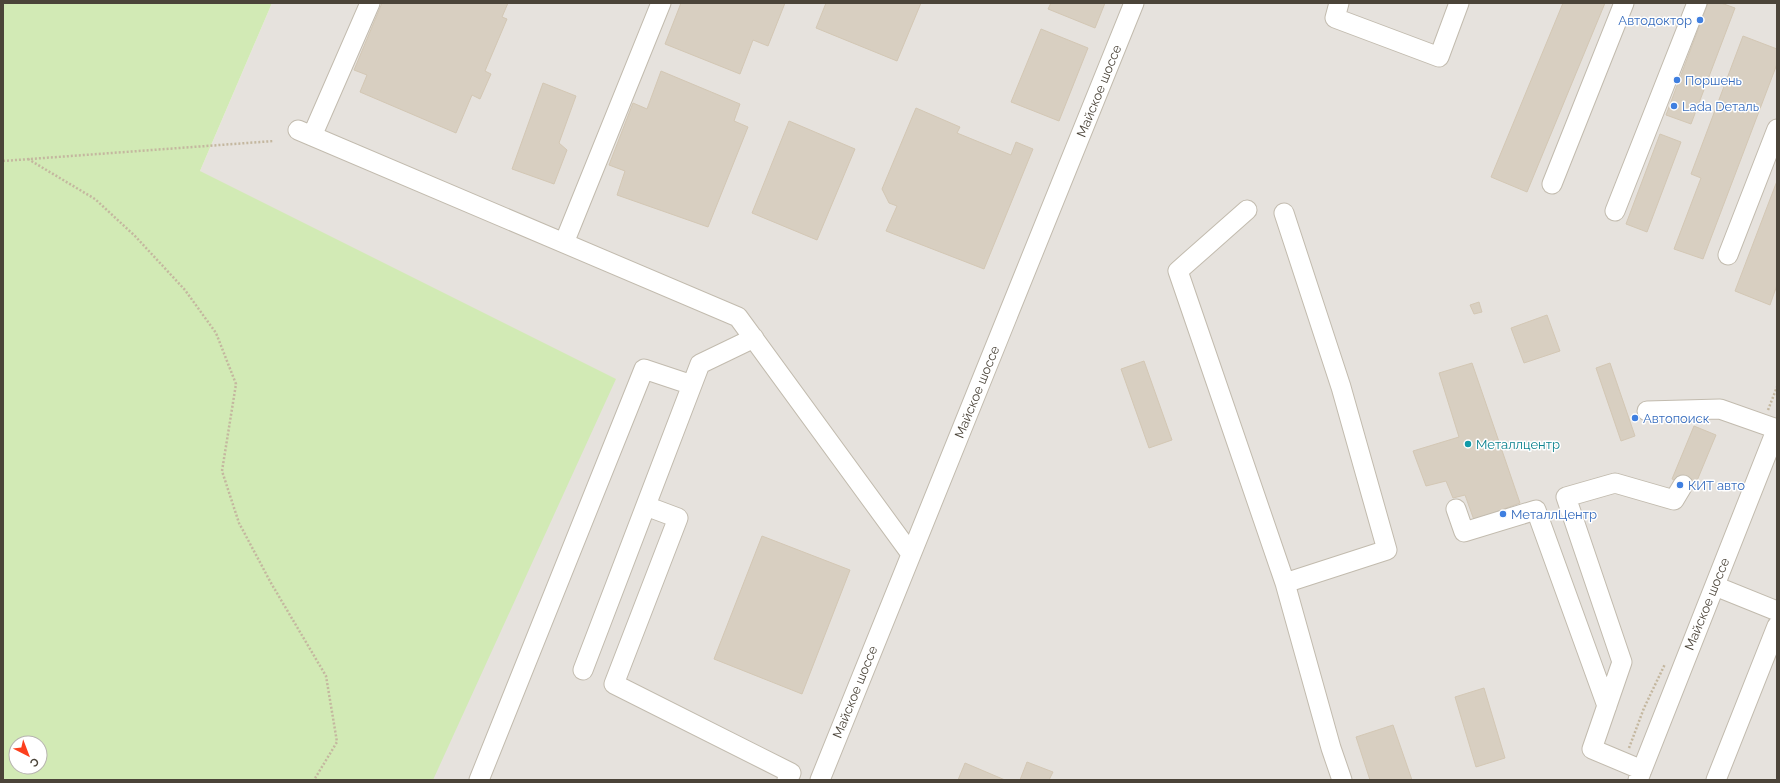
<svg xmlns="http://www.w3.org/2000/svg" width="1780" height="783" viewBox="0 0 1780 783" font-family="Raleway,sans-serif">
	<rect width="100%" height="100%" fill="#f6f3ec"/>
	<path fill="#e6e2dd" d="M 272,3 L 1777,3 L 1777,780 L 429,780 L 200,171 Z"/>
	<path fill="#d2eab5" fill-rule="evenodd" d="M 3,3 L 272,3 L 200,171 L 616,379 L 433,780 L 3,780 ZM 16,743 L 40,743 L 40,767 L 16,767 Z"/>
	<path fill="#d8cfc1" stroke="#d3c7b4" d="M 382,3 L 508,3 L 502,17 L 507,19 L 485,71 L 491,74 L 480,99 L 472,95 L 456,133 L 360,92 L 367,75 L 354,70 Z
		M 681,3 L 785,3 L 768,46 L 753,40 L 740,74 L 665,44 Z
		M 826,3 L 921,3 L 897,61 L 816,28 Z
		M 1051,3 L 1105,3 L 1095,28 L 1048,9 Z
		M 1563,3 L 1605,3 L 1527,192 L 1491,177 Z
		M 1708,3 L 1721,3 L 1735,8 L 1691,124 L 1666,115 Z
		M 1041,29 L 1088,48 L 1059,121 L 1011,102 Z
		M 1743,36 L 1777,49 L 1777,64 L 1703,259 L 1674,249 L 1701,178 L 1691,174 Z
		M 661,71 L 740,104 L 734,121 L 748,127 L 708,227 L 617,195 L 625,171 L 609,165 L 633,103 L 647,109 Z
		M 543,83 L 576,96 L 559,143 L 567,150 L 554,184 L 512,169 Z
		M 916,108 L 960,127 L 957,133 L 1011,155 L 1016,142 L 1033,149 L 984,269 L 886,231 L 897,206 L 889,203 L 882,189 Z
		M 789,121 L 855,149 L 817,240 L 752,213 Z
		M 1660,134 L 1681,142 L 1647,232 L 1626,224 Z
		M 1777,181 L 1777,285 L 1770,305 L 1735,291 Z
		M 1479,302 L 1482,312 L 1474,314 L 1470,305 Z
		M 1547,315 L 1560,351 L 1524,363 L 1511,328 Z
		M 1144,361 L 1172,440 L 1149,448 L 1121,369 Z
		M 1472,363 L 1520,503 L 1474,520 L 1465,495 L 1453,498 L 1446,481 L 1426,486 L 1413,451 L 1459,437 L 1439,373 Z
		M 1610,363 L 1635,436 L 1621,441 L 1596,368 Z
		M 1694,426 L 1716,435 L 1694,488 L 1672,479 Z
		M 762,536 L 850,570 L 802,694 L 714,659 Z
		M 1484,688 L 1505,758 L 1476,767 L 1455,697 Z
		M 1393,725 L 1412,780 L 1370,780 L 1356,737 Z
		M 1027,762 L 1053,772 L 1049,780 L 1020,780 Z
		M 965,763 L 1005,780 L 958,780 Z"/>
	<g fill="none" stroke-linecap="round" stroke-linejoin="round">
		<g stroke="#c2bbae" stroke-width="21">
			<path id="minor" d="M 1339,3 L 1335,18 L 1439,57 L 1459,3
				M 298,130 L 738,317 L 911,554
				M 312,136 L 370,3
				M 1552,184 L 1624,3
				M 1247,210 L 1178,271 L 1285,583 L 1331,748 L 1342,780
				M 1615,211 L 1697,3
				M 1284,213 L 1341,387 L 1387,550 L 1285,583
				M 564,243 L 661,3
				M 1728,255 L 1777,129
				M 1647,411 L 1720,409 L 1777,429
				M 646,506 L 678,518 L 614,684 L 791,773 L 787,780
				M 1456,509 L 1464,532 L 1536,510 L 1607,706
				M 1715,586 L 1777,611
				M 583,670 L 700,364 L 754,338
				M 1642,770 L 1592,749 L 1622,662 L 1566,497 L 1615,483 L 1674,500 L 1683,485
				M 479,780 L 644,369 L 692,385
				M 820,780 L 1134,3
				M 1638,780 L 1777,428
				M 1716,780 L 1777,626"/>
		</g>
		<path stroke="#c4b79f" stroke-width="2.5" stroke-dasharray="2 2" stroke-linecap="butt" d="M 28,159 L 95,199 L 135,236 L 185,290 L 216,333 L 236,384 L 222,471 L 239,523 L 271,583 L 326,676 L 337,742 L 314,780
			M 3,161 L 274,141
			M 1768,410 L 1777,387
			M 1629,748 L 1644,708 L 1665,664"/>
		<use href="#minor" stroke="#fff" stroke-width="19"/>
	</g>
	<g fill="#3f7fe0" stroke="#fff" stroke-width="1.5">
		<circle cx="1700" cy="20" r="4"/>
		<circle cx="1677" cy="80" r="4"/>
		<circle cx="1674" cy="106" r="4"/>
		<circle cx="1635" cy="418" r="4"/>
		<circle cx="1680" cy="485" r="4"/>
		<circle cx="1503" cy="514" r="4"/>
	</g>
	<circle fill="#0f9aa8" stroke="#fff" stroke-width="1.5" cx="1468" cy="444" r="4"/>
	<g text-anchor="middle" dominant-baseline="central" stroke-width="3" stroke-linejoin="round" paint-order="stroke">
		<g font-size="13" fill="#366cbe" stroke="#fff" text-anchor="start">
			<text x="1692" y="20" text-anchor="end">Автодоктор</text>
			<text x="1685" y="80">Поршень</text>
			<text x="1682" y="106">Lada Dеталь</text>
			<text x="1643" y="418">Автопоиск</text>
			<text x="1688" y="485">КИТ авто</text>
			<text x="1511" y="514">МеталлЦентр</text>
		</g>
		<g font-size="13" fill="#4b4439" stroke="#fff">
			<text transform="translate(1099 91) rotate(-68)">Майское шоссе</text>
			<text transform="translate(977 392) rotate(-68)">Майское шоссе</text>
			<text transform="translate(1707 604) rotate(-68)">Майское шоссе</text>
			<text transform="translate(855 692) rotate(-68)">Майское шоссе</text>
		</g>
		<g font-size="13" fill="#0d838f" stroke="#fff" text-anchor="start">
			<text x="1476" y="444">Металлцентр</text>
		</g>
	</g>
	<rect width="1780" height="783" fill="none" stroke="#4b4439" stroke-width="8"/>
	<g transform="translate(28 755) rotate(138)"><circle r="19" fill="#ffffff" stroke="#b7b4b0"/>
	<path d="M0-3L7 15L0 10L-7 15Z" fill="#fc3f1d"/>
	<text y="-6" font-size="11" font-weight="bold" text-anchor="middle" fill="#4b4439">С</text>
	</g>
</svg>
